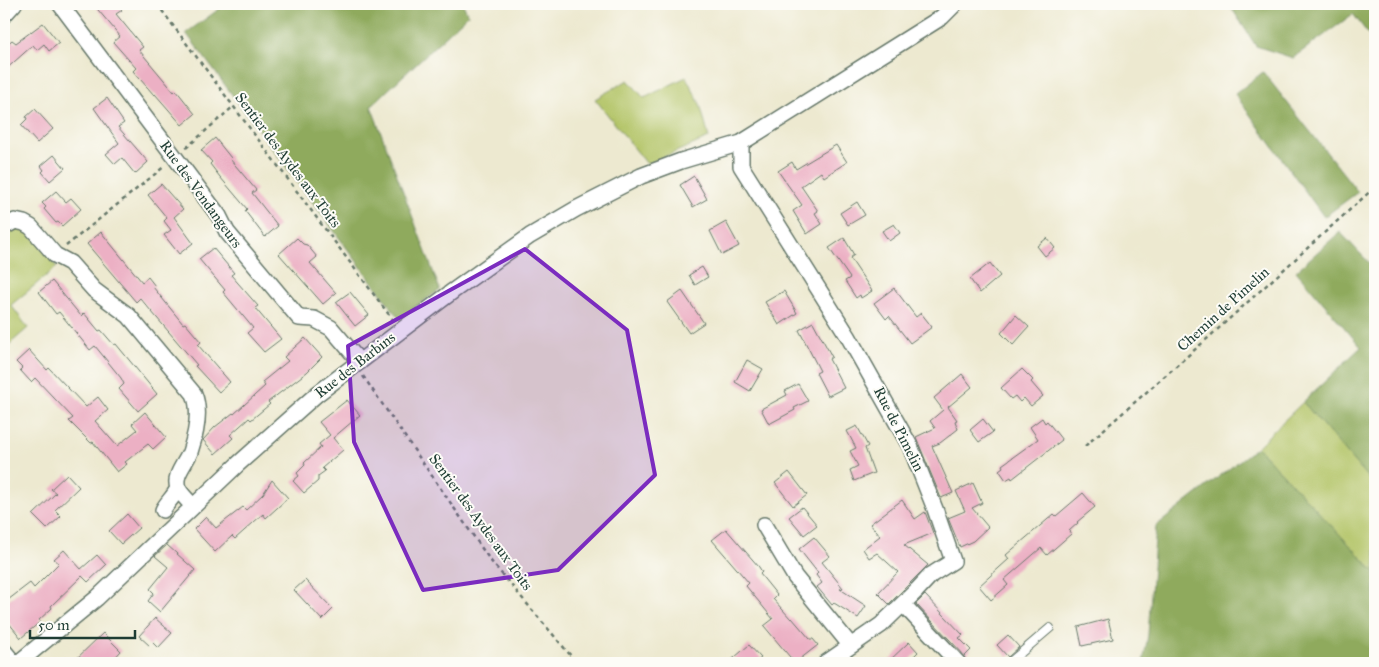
<svg xmlns="http://www.w3.org/2000/svg" width="1379" height="667" viewBox="0 0 1379 667" font-family="'IM FELL Great Primer',serif">
	<rect width="100%" height="100%" fill="#fdfcf7"/>
	<filter id="ink" filterUnits="userSpaceOnUse"><feTurbulence type="fractalNoise" baseFrequency=".02" numOctaves="2"/><feDisplacementMap in="SourceGraphic" scale="10" xChannelSelector="R" yChannelSelector="G"/><feConvolveMatrix kernelMatrix="1 2 1 2 8 2 1 2 1" color-interpolation-filters="sRGB"/></filter>
	<filter id="wash" filterUnits="userSpaceOnUse"><feTurbulence type="fractalNoise" baseFrequency=".0096" numOctaves="4" result="noise"/><feDisplacementMap in="SourceGraphic" scale="20" xChannelSelector="R" yChannelSelector="G"/><feGaussianBlur stdDeviation="1.12" result="paint"/><feColorMatrix in="noise" values="0 0 0 0 0 0 0 0 0 0 0 0 0 0 0 0 0 1.4 0 .05"/><feComposite in="paint" operator="in"/></filter>
	<g filter="url(#wash)">
		<rect width="100%" height="100%" fill="#ede9d0"/>
		<path fill="#b4c569" stroke="#6a814e" d="M 686,77 L 700,104 L 709,138 L 647,164 L 595,99 L 628,80 L 644,98 Z
			M 17,226 L 30,233 L 57,267 L 11,305 L 28,328 L 4,349 L 4,234 Z
			M 1303,402 L 1375,486 L 1375,572 L 1257,447 Z"/>
		<path fill="#8faa5d" stroke="#577448" d="M 226,4 L 463,4 L 468,15 L 371,106 L 440,290 L 399,318 L 186,33 Z
			M 1229,4 L 1375,4 L 1375,43 L 1353,14 L 1293,58 L 1256,46 Z
			M 1263,72 L 1358,192 L 1324,217 L 1235,94 Z
			M 1340,232 L 1375,269 L 1375,486 L 1303,402 L 1361,347 L 1296,271 Z
			M 1257,447 L 1375,572 L 1375,663 L 1143,663 L 1148,635 L 1156,526 Z"/>
		<g id="blocks">
			<path fill="#ecb0c4" d="M 93,4 L 116,4 L 122,10 L 116,14 L 143,47 L 139,50 L 174,92 L 176,90 L 195,114 L 182,125 L 155,94 L 154,95 L 133,71 L 136,68 L 113,42 L 120,36 Z
				M 43,23 L 59,43 L 49,51 L 44,44 L 37,50 L 33,45 L 4,71 L 4,47 L 12,40 L 16,43 Z
				M 107,98 L 124,123 L 118,127 L 148,162 L 135,174 L 122,158 L 115,164 L 106,154 L 119,143 L 94,108 Z
				M 35,109 L 53,129 L 37,143 L 21,125 L 27,119 L 26,117 Z
				M 215,138 L 231,158 L 230,159 L 256,190 L 252,193 L 278,226 L 265,237 L 245,211 L 247,209 L 220,177 L 210,164 L 212,162 L 201,150 Z
				M 836,145 L 847,162 L 824,177 L 821,172 L 801,186 L 818,211 L 815,213 L 822,224 L 807,234 L 793,211 L 802,205 L 778,171 L 792,162 L 796,169 Z
				M 54,155 L 65,168 L 50,181 L 42,172 L 44,170 L 41,166 Z
				M 694,176 L 707,199 L 693,207 L 680,185 Z
				M 161,184 L 183,209 L 174,217 L 193,243 L 179,254 L 164,235 L 171,230 L 164,221 L 167,218 L 148,195 Z
				M 56,191 L 66,202 L 71,198 L 81,209 L 62,226 L 58,222 L 56,223 L 44,209 L 46,207 L 42,203 Z
				M 857,202 L 865,215 L 848,225 L 840,213 Z
				M 726,222 L 739,246 L 722,255 L 710,231 Z
				M 894,224 L 900,233 L 889,241 L 882,231 Z
				M 101,232 L 142,282 L 148,277 L 155,286 L 153,287 L 183,324 L 185,323 L 201,342 L 198,345 L 230,382 L 219,392 L 195,366 L 197,365 L 140,298 L 136,302 L 87,244 Z
				M 297,238 L 303,244 L 307,245 L 317,257 L 310,263 L 336,293 L 323,304 L 279,254 Z
				M 844,238 L 854,255 L 850,258 L 872,291 L 861,298 L 860,295 L 856,298 L 845,281 L 850,278 L 829,248 Z
				M 1047,238 L 1055,248 L 1045,256 L 1037,246 Z
				M 213,248 L 234,273 L 231,275 L 258,306 L 255,308 L 281,339 L 264,352 L 247,333 L 253,328 L 223,292 L 225,290 L 199,259 Z
				M 990,263 L 1000,276 L 980,293 L 970,279 Z
				M 702,267 L 708,277 L 695,285 L 689,275 Z
				M 52,281 L 81,316 L 84,313 L 99,331 L 101,330 L 114,345 L 116,344 L 157,394 L 138,411 L 119,389 L 124,384 L 121,378 L 95,346 L 90,350 L 59,312 L 56,314 L 39,292 Z
				M 894,288 L 916,317 L 921,313 L 932,327 L 910,343 L 889,316 L 886,319 L 874,303 Z
				M 682,291 L 704,323 L 689,333 L 667,302 Z
				M 784,291 L 797,313 L 779,325 L 765,302 Z
				M 350,292 L 369,315 L 355,326 L 336,302 Z
				M 1016,315 L 1029,327 L 1013,345 L 1001,333 Z
				M 813,322 L 832,357 L 829,359 L 844,388 L 828,396 L 816,373 L 820,371 L 799,330 Z
				M 305,338 L 322,357 L 307,372 L 268,402 L 270,404 L 251,420 L 249,418 L 230,435 L 233,438 L 215,454 L 203,440 L 215,427 L 233,413 L 234,414 L 265,386 L 262,382 L 288,361 L 284,357 Z
				M 29,350 L 47,370 L 49,368 L 86,407 L 98,397 L 108,410 L 95,421 L 117,446 L 137,430 L 132,424 L 145,412 L 166,437 L 153,449 L 148,444 L 125,462 L 127,464 L 117,472 L 93,442 L 91,443 L 69,421 L 73,418 L 35,378 L 31,382 L 20,370 L 22,368 L 16,362 Z
				M 747,360 L 763,369 L 750,391 L 735,382 Z
				M 1022,369 L 1033,380 L 1031,382 L 1043,396 L 1031,406 L 1024,398 L 1020,402 L 1015,396 L 1011,399 L 1001,388 Z
				M 962,374 L 972,387 L 948,407 L 957,420 L 955,421 L 958,429 L 940,443 L 932,446 L 953,493 L 941,498 L 916,437 L 935,428 L 930,421 L 943,410 L 934,398 Z
				M 798,384 L 808,401 L 794,408 L 795,410 L 769,424 L 761,409 L 787,395 L 785,391 Z
				M 347,400 L 360,415 L 333,438 L 343,450 L 322,468 L 325,471 L 318,476 L 318,481 L 304,493 L 293,481 L 299,476 L 297,473 L 305,465 L 304,463 L 321,447 L 319,444 L 330,435 L 319,422 Z
				M 1042,418 L 1045,423 L 1047,421 L 1062,440 L 1012,479 L 1011,477 L 1006,480 L 999,470 L 1003,467 L 1002,465 L 1038,439 L 1030,427 Z
				M 983,419 L 993,432 L 979,442 L 970,430 Z
				M 857,426 L 868,446 L 865,448 L 874,473 L 854,481 L 850,470 L 858,466 L 850,451 L 856,448 L 847,431 Z
				M 789,472 L 807,495 L 793,506 L 775,483 Z
				M 67,474 L 79,487 L 55,510 L 61,516 L 47,529 L 33,515 L 56,493 L 51,489 Z
				M 272,480 L 288,498 L 266,518 L 263,514 L 235,539 L 232,536 L 215,552 L 194,529 L 206,517 L 216,528 L 243,507 L 246,510 L 263,494 Z
				M 973,483 L 982,503 L 972,508 L 988,527 L 973,541 L 960,547 L 948,518 L 965,511 L 956,491 Z
				M 1083,493 L 1095,507 L 1077,522 L 1078,523 L 1069,531 L 1071,534 L 1047,555 L 1041,548 L 1004,580 L 1008,585 L 991,600 L 979,586 L 1009,559 L 1006,555 L 1054,514 L 1056,516 Z
				M 902,500 L 915,519 L 925,512 L 933,533 L 904,545 L 928,565 L 889,604 L 878,593 L 898,572 L 877,553 L 869,558 L 863,549 L 880,536 L 870,524 Z
				M 802,507 L 817,525 L 804,535 L 789,517 Z
				M 127,514 L 139,528 L 121,544 L 109,531 Z
				M 726,529 L 759,567 L 762,572 L 760,574 L 777,595 L 773,599 L 791,619 L 792,618 L 810,639 L 813,639 L 818,645 L 795,663 L 764,626 L 773,619 L 746,586 L 749,583 L 712,540 Z
				M 814,537 L 830,556 L 822,562 L 843,588 L 840,589 L 866,606 L 858,618 L 834,603 L 832,605 L 817,587 L 822,583 L 816,575 L 818,573 L 799,549 Z
				M 167,545 L 195,570 L 160,612 L 148,601 L 154,593 L 150,589 L 168,567 L 155,556 Z
				M 64,550 L 81,569 L 97,555 L 106,565 L 88,582 L 82,576 L 51,606 L 52,608 L 39,620 L 40,622 L 21,638 L 4,617 L 4,603 L 30,583 L 34,588 L 59,563 L 54,559 Z
				M 305,580 L 333,609 L 322,620 L 294,590 Z
				M 925,595 L 963,635 L 959,638 L 971,650 L 965,656 L 916,604 Z
				M 155,618 L 172,633 L 158,648 L 153,643 L 150,646 L 139,636 Z
				M 1108,619 L 1113,639 L 1082,646 L 1078,627 Z
				M 103,633 L 121,651 L 110,663 L 72,663 Z
				M 1008,635 L 1019,647 L 1008,657 L 997,645 Z
				M 909,642 L 918,652 L 907,663 L 887,663 Z
				M 749,645 L 761,658 L 755,663 L 728,663 Z"/>
		</g>
	</g>
	<g filter="url(#ink)">
		<use href="#blocks" fill-opacity="0" stroke="#67796b" stroke-width="1"/>
		<g fill="none" stroke-linecap="round" stroke-linejoin="round">
			<g stroke="#67796b" stroke-width="10">
				<path id="lane" d="M 1009,663 L 1050,628"/>
			</g>
			<g stroke="#67796b" stroke-width="18">
				<path id="street" d="M 60,4 L 219,216 L 227,232 L 299,318 L 314,319 L 331,328 L 360,362
					M 4,15 L 14,4
					M 4,227 L 15,221 L 24,223 L 31,227 L 55,255 L 70,263 L 94,290 L 129,316 L 194,394 C 201,411 196,434 190,452 C 186,463 173,475 178,488 C 181,494 188,501 193,506
					M 163,510 C 167,502 174,497 178,488
					M 764,525 L 795,577 L 851,646
					M 903,604 L 958,663
					M 4,651 L 14,663
					M 18,663 L 97,598 L 237,465 L 317,394 L 453,291 L 530,236 L 576,209 L 641,176 L 681,161 L 741,143
					M 826,663 L 881,625 L 917,590 L 931,575 L 953,561 L 935,509 L 910,446 L 848,336 L 741,166 L 741,143 L 942,17 L 955,4"/>
			</g>
			<path stroke="#67796b" stroke-width="2.5" stroke-dasharray="4 4" stroke-linecap="butt" d="M 157,4 L 393,320
				M 186,148 L 234,106
				M 66,246 L 165,166
				M 363,376 L 490,560 L 577,663
				M 1085,446 L 1208,338 L 1375,187"/>
			<use href="#lane" stroke="#fff" stroke-width="8"/>
			<use href="#street" stroke="#fff" stroke-width="15"/>
		</g>
	</g>
	<path fill="#7b2cbf" fill-opacity="0.2" stroke="#7b2cbf" stroke-width="4" stroke-linejoin="round" d="M 525,249 L 627,330 L 655,475 L 558,570 L 423,590 L 354,442 L 348,346 Z"/>
	<g text-anchor="middle" dominant-baseline="central" stroke-width="4" stroke-linejoin="round" paint-order="stroke">
		<g font-size="15" fill="#1f3d34" stroke="#fdfcf7">
			<text transform="translate(288 160) rotate(53)">Sentier des Aydes aux Toits</text>
			<text transform="translate(201 194) rotate(54)">Rue des Vendangeurs</text>
			<text transform="translate(1223 309) rotate(-42)">Chemin de Pimelin</text>
			<text transform="translate(355 365) rotate(-38)">Rue des Barbins</text>
			<text transform="translate(899 429) rotate(63)">Rue de Pimelin</text>
			<text transform="translate(481 522) rotate(54)">Sentier des Aydes aux Toits</text>
		</g>
	</g>
	<rect width="1379" height="667" fill="none" stroke="#fdfcf7" stroke-width="20"/>
	<path d="M30 630v8h105v-8" fill="none" stroke="#1f3d34" stroke-width="2.5"/>
	<text x="38" y="630" font-size="15" fill="#1f3d34" stroke="#fdfcf7" stroke-width="4" paint-order="stroke">50 m</text>
</svg>
